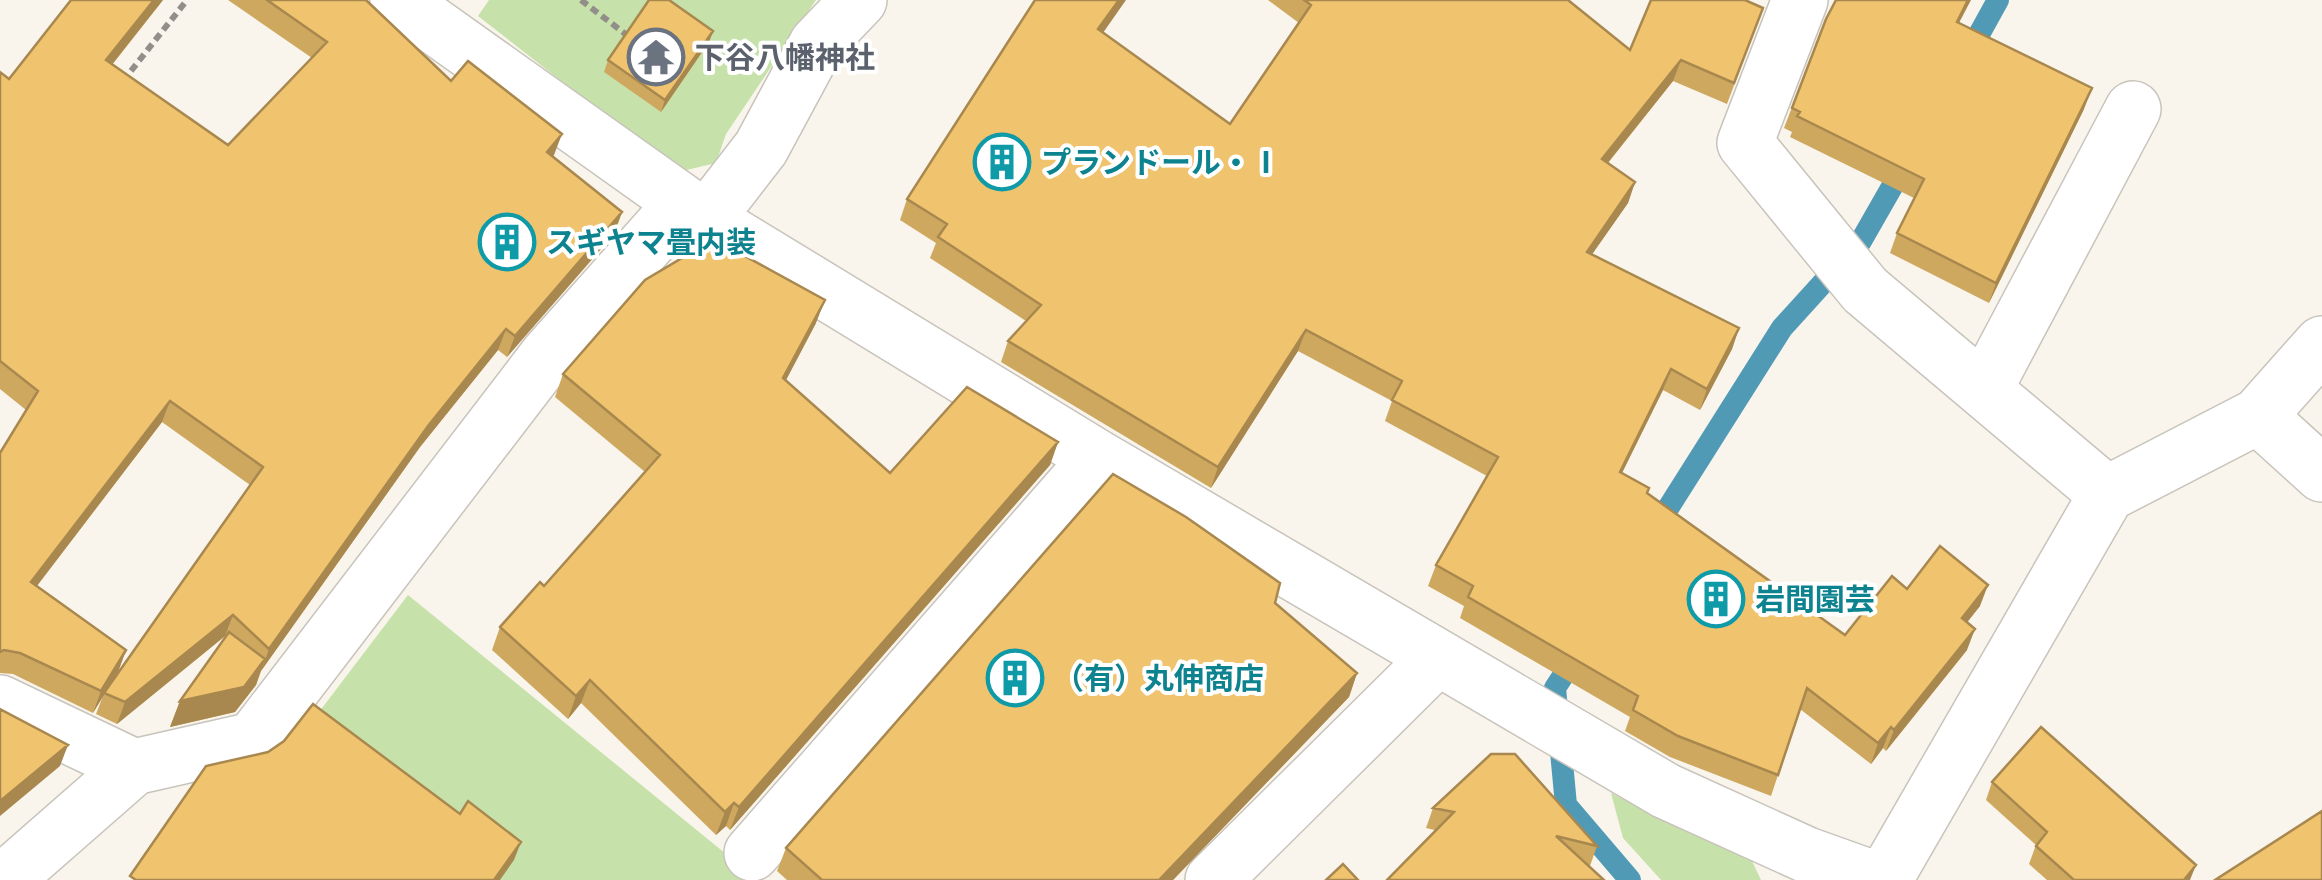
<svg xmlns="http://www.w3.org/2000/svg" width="2322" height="880" viewBox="0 0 2322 880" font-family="Arial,'Noto Sans JP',sans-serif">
	<rect width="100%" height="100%" fill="#f9f4ec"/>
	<path fill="#c6e2aa" d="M 489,0 L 816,0 L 726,134 L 716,163 L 678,172 L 478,16 Z
		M 408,595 L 758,880 L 328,880 L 284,758 Z
		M 1611,793 L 1752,861 L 1761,880 L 1661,880 L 1623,838 Z"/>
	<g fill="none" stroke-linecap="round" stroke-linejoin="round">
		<path stroke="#509ab6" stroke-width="22" d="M 1966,58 L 1998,0
			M 1653,532 L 1782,328 L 1861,241 L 1905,164
			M 1578,653 L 1555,688 L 1566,805 L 1630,880"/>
		<g stroke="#c8c4bc" stroke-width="58">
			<path id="minor" d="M 398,0 L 706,219 L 1098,458 L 1666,791 L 1807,855 L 1877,880
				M 1800,0 L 1745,143 L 1865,290 L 2107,494 L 1884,880
				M 706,219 L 761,148 L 817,44 L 859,0
				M 1985,388 L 2133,109
				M 2258,416 L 2322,474
				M 2107,494 L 2258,416 L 2322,344
				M 0,703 L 134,767
				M 752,853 L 1098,458
				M 5,880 L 134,767 L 253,740 L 548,355 L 683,203
				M 1213,880 L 1437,658"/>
		</g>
		<path stroke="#928e89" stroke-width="6" stroke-dasharray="8 5" stroke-linecap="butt" d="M 581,0 L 628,36
			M 123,81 L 187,0"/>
		<use href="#minor" stroke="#fff" stroke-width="55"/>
	</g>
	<path fill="#cea85f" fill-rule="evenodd" d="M 163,0 L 112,65 L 228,145 L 312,58 L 228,0 L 366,0 L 451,81 L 553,157 L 622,212 L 614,234 L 507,357 L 498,350 L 420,447 L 261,671 L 256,685 L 235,712 L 170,727 L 180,701 L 226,637 L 225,636 L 117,724 L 96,714 L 103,696 L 93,713 L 13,674 L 0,673 L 0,453 L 26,410 L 0,389 L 0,72 L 9,79 ZM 162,422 L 250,485 L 111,683 L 118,672 L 126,650 L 37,586 Z
		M 1268,0 L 1568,0 L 1630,50 L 1763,8 L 1727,104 L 1673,81 L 1608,163 L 1635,182 L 1628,203 L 1592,254 L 1739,328 L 1732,349 L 1700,410 L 1663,390 L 1622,473 L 1647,493 L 1845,635 L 1907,589 L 1980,606 L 1967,622 L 1967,650 L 1886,751 L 1883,748 L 1871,764 L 1800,709 L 1771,796 L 1670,757 L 1625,731 L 1630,717 L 1460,618 L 1464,606 L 1428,586 L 1436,565 L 1487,476 L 1385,421 L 1392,401 L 1298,351 L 1211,488 L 1001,362 L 1008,341 L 1026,321 L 930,258 L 936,243 L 900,220 L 907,199 L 1103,33 L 1230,124 L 1299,23 Z
		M 1826,19 L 1959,23 L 2084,109 L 1989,303 L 1890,253 L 1897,233 L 1914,198 L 1790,137 L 1792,132 L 1784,128 Z
		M 713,31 L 709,42 L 661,112 L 604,72 L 608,60 Z
		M 816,323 L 786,380 L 890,473 L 1058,442 L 1050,465 L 730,830 L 726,826 L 716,835 L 581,703 L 568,719 L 492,650 L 500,627 L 544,586 L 645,472 L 555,397 L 563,374 Z
		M 1275,603 L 1357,673 L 1349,697 L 1173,880 L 787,880 L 777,871 L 786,848 Z
		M 1992,782 L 2190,880 L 2047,880 L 2029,864 L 2036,845 L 1986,800 Z
		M 1433,808 L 1597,846 L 1590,866 L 1426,828 Z"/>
	<path fill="#a8884e" d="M 154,0 L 163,0 L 98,82 L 106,60 Z
		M 1119,0 L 1126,0 L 1091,50 L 1098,29 Z
		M 1968,0 L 1971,0 L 1949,42 L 1957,22 Z
		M 713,31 L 709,42 L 661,112 L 665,100 Z
		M 1681,60 L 1673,81 L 1594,180 L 1602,159 Z
		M 2092,88 L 2084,109 L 1989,303 L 1996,283 Z
		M 562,134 L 554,155 L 539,174 L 547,152 Z
		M 1635,182 L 1628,203 L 1579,273 L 1587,252 Z
		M 622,212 L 614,234 L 507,357 L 515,336 Z
		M 825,300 L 816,323 L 775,401 L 783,378 Z
		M 1739,328 L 1732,349 L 1700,410 L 1707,389 Z
		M 506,329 L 498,350 L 420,447 L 261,671 L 269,649 L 428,426 Z
		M 1306,330 L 1298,351 L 1211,488 L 1218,467 Z
		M 1671,369 L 1663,390 L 1612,493 L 1620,472 Z
		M 170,401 L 162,422 L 23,604 L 31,582 Z
		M 1058,442 L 1050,465 L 730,830 L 739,807 Z
		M 1988,585 L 1980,606 L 1954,639 L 1962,618 Z
		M 233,615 L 225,636 L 117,724 L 125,702 Z
		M 1975,629 L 1967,650 L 1886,751 L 1894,730 Z
		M 126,650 L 118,672 L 93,713 L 101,691 Z
		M 265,659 L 256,685 L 235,712 L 170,727 L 180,701 Z
		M 1357,673 L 1349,697 L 1173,880 L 1159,880 Z
		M 590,680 L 581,703 L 568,719 L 576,696 Z
		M 1891,727 L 1883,748 L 1871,764 L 1878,743 Z
		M 68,745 L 60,766 L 0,816 L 0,801 Z
		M 734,803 L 726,826 L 716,835 L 725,812 Z
		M 521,842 L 514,860 L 500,880 L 494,880 Z
		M 2196,865 L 2190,880 L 2184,880 Z"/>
	<path fill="#f0c36f" stroke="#a8884e" stroke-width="2.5" d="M 71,0 L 154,0 L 106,60 L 228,145 L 327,42 L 267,0 L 366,0 L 451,81 L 468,61 L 562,134 L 547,152 L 622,212 L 515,336 L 506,329 L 428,426 L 269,649 L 233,615 L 125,702 L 104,693 L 263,467 L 170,401 L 31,582 L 126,650 L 101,691 L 20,653 L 4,650 L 0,652 L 0,453 L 38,391 L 0,361 L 0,72 L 9,79 Z
		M 649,0 L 669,0 L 713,31 L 665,100 L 608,60 Z
		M 1035,0 L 1119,0 L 1098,29 L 1230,124 L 1311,5 L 1304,0 L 1568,0 L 1630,50 L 1651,0 L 1745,0 L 1763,8 L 1734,83 L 1681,60 L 1602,159 L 1635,182 L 1587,252 L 1739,328 L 1707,389 L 1671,369 L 1620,472 L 1649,488 L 1647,493 L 1845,635 L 1892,576 L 1907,589 L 1940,546 L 1988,585 L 1962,618 L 1975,629 L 1894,730 L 1891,727 L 1878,743 L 1807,688 L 1778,775 L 1678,736 L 1633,710 L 1638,696 L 1468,597 L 1473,586 L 1436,565 L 1498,457 L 1392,400 L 1402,381 L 1306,330 L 1218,467 L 1008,341 L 1041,305 L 938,237 L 947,224 L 907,199 Z
		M 1836,0 L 1968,0 L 1957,22 L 2092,88 L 1996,283 L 1897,233 L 1924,179 L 1797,116 L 1800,112 L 1792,108 L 1826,19 Z
		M 714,239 L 825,300 L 783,378 L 890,473 L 967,387 L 1058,442 L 739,807 L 734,803 L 725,812 L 590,680 L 576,696 L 500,627 L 540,582 L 544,586 L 660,455 L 563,374 L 645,280 Z
		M 1113,474 L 1186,517 L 1280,583 L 1275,603 L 1357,673 L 1159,880 L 822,880 L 786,848 Z
		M 229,632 L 265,659 L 244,687 L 180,701 Z
		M 313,704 L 460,814 L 468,801 L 521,842 L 494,880 L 136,880 L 130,876 L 206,766 L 268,752 L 284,741 Z
		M 0,709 L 68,745 L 0,801 Z
		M 2041,727 L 2196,865 L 2184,880 L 2074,880 L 2036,846 L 2047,832 L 1992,782 Z
		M 1491,754 L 1515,754 L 1597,846 L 1556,836 L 1604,880 L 1387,880 L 1454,812 L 1433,808 Z
		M 2322,811 L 2322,880 L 2215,880 Z
		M 1343,864 L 1358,880 L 1326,880 Z"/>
	<defs>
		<g id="temple-ring" transform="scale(2.875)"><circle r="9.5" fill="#fff" stroke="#6b7280" stroke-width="1.5"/><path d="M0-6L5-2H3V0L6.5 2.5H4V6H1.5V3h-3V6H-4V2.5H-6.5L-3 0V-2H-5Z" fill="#6b7280"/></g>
		<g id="building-ring" transform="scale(2.875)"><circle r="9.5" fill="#fff" stroke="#0f9aa8" stroke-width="1.5"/><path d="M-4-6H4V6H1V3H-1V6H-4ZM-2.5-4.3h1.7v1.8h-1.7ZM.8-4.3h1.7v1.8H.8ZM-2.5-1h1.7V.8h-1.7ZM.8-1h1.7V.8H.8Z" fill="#0f9aa8"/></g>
	</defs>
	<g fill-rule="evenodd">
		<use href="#temple-ring" x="656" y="57"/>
		<use href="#building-ring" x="1002" y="162"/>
		<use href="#building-ring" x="507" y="242"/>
		<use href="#building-ring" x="1716" y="599"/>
		<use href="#building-ring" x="1015" y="678"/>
	</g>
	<g text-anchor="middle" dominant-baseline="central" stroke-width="8" stroke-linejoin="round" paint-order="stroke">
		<g font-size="30" font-weight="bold" fill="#5b616d" stroke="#fff" text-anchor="start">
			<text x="695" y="57">下谷八幡神社</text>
		</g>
		<g font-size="30" font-weight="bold" fill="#0d838f" stroke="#fff" text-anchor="start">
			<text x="1041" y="162">プランドール・Ⅰ</text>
			<text x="546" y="242">スギヤマ畳内装</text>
			<text x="1755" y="599">岩間園芸</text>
			<text x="1054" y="678">（有）丸伸商店</text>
		</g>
	</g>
</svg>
